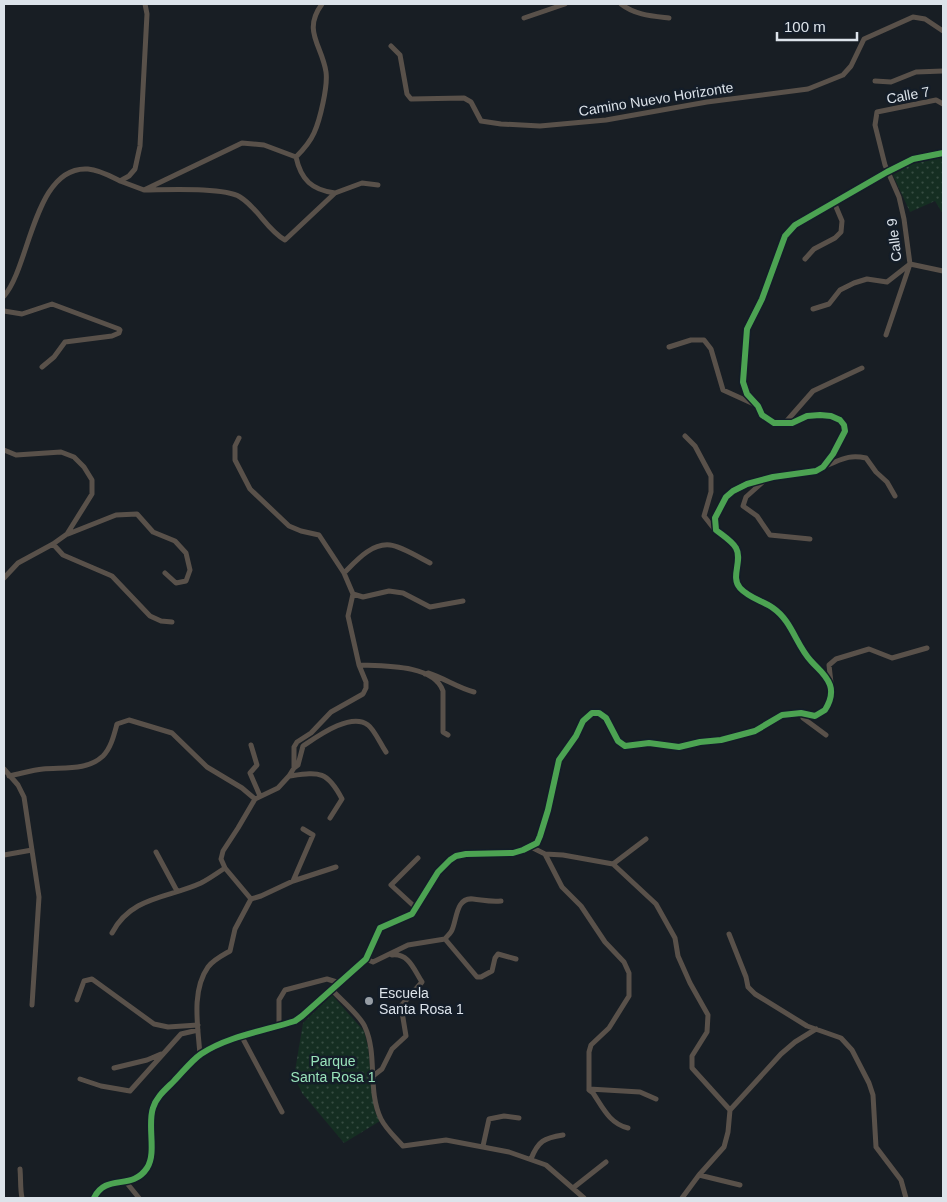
<svg xmlns="http://www.w3.org/2000/svg" width="947" height="1202" viewBox="0 0 947 1202" font-family="Helvetica,sans-serif">
	<defs>
		<pattern id="park-dots" width="8" height="8" patternUnits="userSpaceOnUse" patternTransform="scale(1.25)"><rect width="8" height="8" fill="#152e22"/><path d="M2 2h.1M6 6h.1" fill="none" stroke="#364c42" stroke-width="1.8" stroke-linecap="round"/></pattern>
	</defs>
	<rect width="100%" height="100%" fill="#181e24"/>
	<path fill="url(#park-dots)" d="M 943,157 L 943,214 L 935,201 L 910,212 L 893,175 L 912,164 Z
		M 332,995 L 364,1031 L 368,1047 L 375,1112 L 380,1121 L 344,1143 L 302,1093 L 296,1080 L 295,1071 L 303,1023 Z"/>
	<g fill="none" stroke-linecap="round" stroke-linejoin="round">
		<path stroke="#59514a" stroke-width="5" d="M 621,4 C 635,15 652,16 669,18
			M 524,18 L 565,4
			M 391,46 L 400,55 L 407,94 L 411,99 L 464,98 L 471,102 L 481,121 L 501,124 L 540,126 L 606,120 L 707,102 L 808,89 L 843,75 L 851,66 L 864,39 L 913,17 L 925,19 L 943,31
			M 875,81 L 891,82 L 916,72 L 943,71
			M 296,157 C 303,150 310,142 314,133 C 320,120 328,86 326,72 C 322,45 302,31 322,4
			M 120,181 L 144,190 L 242,143 L 264,145 L 296,157 C 301,180 312,190 335,193
			M 144,190 C 166,190 223,187 240,197 C 258,208 267,230 285,240 L 335,193 L 362,183 L 378,185
			M 805,259 L 814,249 L 835,238 L 841,232 L 842,221 L 834,202
			M 4,296 C 30,267 34,165 88,169 C 100,170 110,176 120,181 L 129,176 L 135,169 L 140,146 L 147,14 L 145,4
			M 813,309 L 829,304 L 840,290 L 854,283 L 867,279 L 887,282 L 910,264 L 943,271
			M 4,311 L 22,314 L 52,304 L 119,329 L 120,330 L 119,333 L 112,336 L 65,342 L 54,357 L 42,367
			M 886,335 L 910,264 L 904,219 L 899,197 L 885,165 L 875,125 L 877,112 L 936,100 L 943,104
			M 669,347 L 691,340 L 704,340 L 711,349 L 723,390 L 756,405
			M 784,424 L 813,391 L 862,368
			M 685,436 L 695,446 L 711,476 L 711,492 L 704,516 L 715,530
			M 4,450 L 16,455 L 61,452 L 74,457 L 84,467 L 92,480 L 92,494 L 67,534 L 53,544 L 18,563 L 4,578
			M 825,466 C 841,460 848,454 866,458 L 876,472 L 887,482 L 895,496
			M 766,479 L 746,497 L 743,506 L 757,516 L 770,535 L 810,539
			M 68,534 L 116,515 L 137,514 L 153,532 L 175,541 L 186,553 L 190,570 L 186,581 L 176,583 L 165,573
			M 53,544 L 63,555 L 112,576 L 150,616 L 161,621 L 172,622
			M 344,573 C 356,561 371,543 390,545 C 401,546 420,558 430,563
			M 353,594 L 363,597 L 389,591 L 403,593 L 430,607 L 463,601
			M 359,665 C 382,666 434,664 443,691 L 443,732 L 448,735
			M 425,674 L 428,673 C 444,678 458,688 474,692
			M 831,683 L 829,665 L 836,659 L 869,649 L 892,658 L 927,648
			M 801,713 L 803,718 L 826,735
			M 251,745 L 257,765 L 250,773 L 260,796
			M 294,768 L 298,765 L 303,746 C 318,736 351,712 368,725 C 374,729 381,745 386,752
			M 4,769 L 18,785 L 24,797 L 39,897 L 32,1005
			M 9,776 C 20,774 32,770 43,769 C 63,767 87,771 103,756 C 111,748 114,735 117,724 L 129,720 L 172,733 L 207,767 L 242,788 L 255,799
			M 289,776 C 319,772 327,770 342,799 L 330,818
			M 531,847 L 545,854 L 563,855 L 613,864 L 656,904 L 675,938 L 678,956 L 690,983 L 708,1015 L 707,1032 L 692,1056 L 692,1068 L 730,1110
			M 156,852 L 177,891
			M 545,854 L 562,887 L 581,906 L 605,942 L 624,962 L 629,973 L 629,996 L 609,1028 L 591,1045 L 589,1052 L 589,1089 L 640,1092 L 656,1099
			M 4,855 L 32,850
			M 613,864 L 646,839
			M 293,881 L 313,835 L 303,829
			M 251,899 L 261,896 L 293,881 L 336,867
			M 416,908 L 391,885 L 418,858
			M 112,933 C 131,896 169,898 201,883 C 209,879 217,873 225,868
			M 729,934 L 746,977 L 748,987 L 755,994 L 807,1026 L 841,1038 L 852,1050 L 869,1083 L 873,1095 L 876,1147 L 901,1180 L 906,1198
			M 445,939 L 477,977 L 481,977 L 492,971 L 495,958 L 498,954 L 516,959
			M 366,959 L 373,962 L 408,945 L 445,939 C 447,936 451,933 452,930 C 457,919 456,897 473,899 C 483,900 489,902 501,901
			M 332,990 C 341,1000 360,1015 365,1027 C 378,1056 367,1090 381,1119 C 386,1129 395,1137 403,1146 L 446,1140 L 509,1152 L 546,1165 L 584,1198
			M 77,1000 L 84,981 L 92,979 L 154,1024 L 168,1027 L 198,1025
			M 279,1026 L 279,1000 L 285,990 L 327,979 L 340,983
			M 242,1037 L 282,1112
			M 200,1055 C 198,1027 191,991 208,967 C 213,960 223,955 230,951 L 235,929 L 251,899 L 225,868 L 221,859 L 223,851 L 238,828 L 255,799 L 278,788 L 289,776 L 294,768 L 294,747 L 297,742 L 311,733 L 331,712 L 363,694 L 366,688 L 366,682 L 359,665 L 348,616 L 353,594 L 344,573 L 319,535 L 301,531 L 289,526 L 250,489 L 235,460 L 235,446 L 239,438
			M 114,1068 L 147,1060 L 161,1054
			M 373,1076 L 382,1069 L 392,1049 L 406,1036 L 401,1006 L 422,982 C 414,970 409,953 392,955
			M 80,1079 L 101,1086 L 130,1091 L 181,1034 L 198,1030
			M 589,1090 L 593,1093 C 603,1108 610,1124 628,1128
			M 483,1146 L 489,1119 L 504,1116 L 519,1118
			M 531,1159 C 538,1141 544,1138 563,1135
			M 20,1169 C 21,1180 20,1188 22,1198
			M 699,1175 L 740,1185
			M 126,1182 L 139,1198
			M 573,1188 L 606,1162
			M 94,1198 C 106,1173 132,1191 147,1168 C 157,1153 147,1125 153,1108 C 156,1097 166,1089 174,1081 C 182,1073 191,1061 201,1054 C 228,1036 264,1031 295,1021 L 302,1016 L 366,959 L 380,928 L 412,914 L 438,872 L 450,860 L 456,856 L 466,854 L 513,853 L 523,850 L 537,843 L 540,836 L 548,810 L 559,760 L 576,736 L 583,721 L 592,713 L 599,713 L 606,718 L 618,741 L 625,746 L 649,743 L 679,747 L 700,742 L 721,740 L 755,731 L 782,715 L 801,713 L 815,716 L 825,710 C 830,702 833,694 830,685 C 826,674 818,669 811,661 C 796,645 792,621 773,608 C 763,601 749,598 740,588 C 730,577 743,560 736,548 C 732,541 722,535 716,530 L 715,518 L 726,497 L 733,491 L 747,484 L 773,477 L 816,471 L 823,467 L 833,454 L 845,431 L 844,425 L 840,420 L 831,416 L 820,415 L 807,416 L 792,423 L 774,423 L 762,415 L 758,406 L 747,394 L 743,382 L 747,329 L 762,299 L 785,236 L 795,225 L 887,172 L 913,159 L 943,153
			M 682,1198 L 699,1175 L 724,1147 L 728,1132 L 730,1110 L 781,1054 L 795,1042 L 816,1029"/>
		<g stroke="#141d28" stroke-width="9">
			<path id="cycleway" d="M 94,1198 C 106,1173 132,1191 147,1168 C 157,1153 147,1125 153,1108 C 156,1097 166,1089 174,1081 C 182,1073 191,1061 201,1054 C 228,1036 264,1031 295,1021 L 302,1016 L 366,959 L 380,928 L 412,914 L 438,872 L 450,860 L 456,856 L 466,854 L 513,853 L 523,850 L 537,843 L 540,836 L 548,810 L 559,760 L 576,736 L 583,721 L 592,713 L 599,713 L 606,718 L 618,741 L 625,746 L 649,743 L 679,747 L 700,742 L 721,740 L 755,731 L 782,715 L 801,713 L 815,716 L 825,710 C 830,702 833,694 830,685 C 826,674 818,669 811,661 C 796,645 792,621 773,608 C 763,601 749,598 740,588 C 730,577 743,560 736,548 C 732,541 722,535 716,530 L 715,518 L 726,497 L 733,491 L 747,484 L 773,477 L 816,471 L 823,467 L 833,454 L 845,431 L 844,425 L 840,420 L 831,416 L 820,415 L 807,416 L 792,423 L 774,423 L 762,415 L 758,406 L 747,394 L 743,382 L 747,329 L 762,299 L 785,236 L 795,225 L 887,172 L 913,159 L 943,153"/>
		</g>
		<use href="#cycleway" stroke="#4ca352" stroke-width="6"/>
	</g>
	<circle fill="#979ea5" stroke="#141d28" stroke-width="2" cx="369" cy="1001" r="5"/>
	<g text-anchor="middle" dominant-baseline="central" stroke-width="5" stroke-linejoin="round" paint-order="stroke">
		<g font-size="14" fill="#dce3ea" stroke="#141d28">
			<text transform="translate(908 95) rotate(-10)">Calle 7</text>
			<text transform="translate(656 99) rotate(-9)">Camino Nuevo Horizonte</text>
			<text transform="translate(894 240) rotate(-97)">Calle 9</text>
		</g>
		<g font-size="14" fill="#dce3ea" stroke="#141d28" text-anchor="start">
			<text x="379" y="993">Escuela<tspan x="379" dy="16">Santa Rosa 1</tspan></text>
		</g>
		<g font-size="14" fill="#99e3bb" stroke="#141d28">
			<text x="333" y="1061">Parque<tspan x="333" dy="16">Santa Rosa 1</tspan></text>
		</g>
	</g>
	<rect width="947" height="1202" fill="none" stroke="#dce3ea" stroke-width="10"/>
	<path d="M777 32v8h80v-8" fill="none" stroke="#dce3ea" stroke-width="2.5"/>
	<text x="784" y="32" font-size="15" fill="#dce3ea" stroke="#141d28" stroke-width="4" paint-order="stroke">100 m</text>
</svg>
